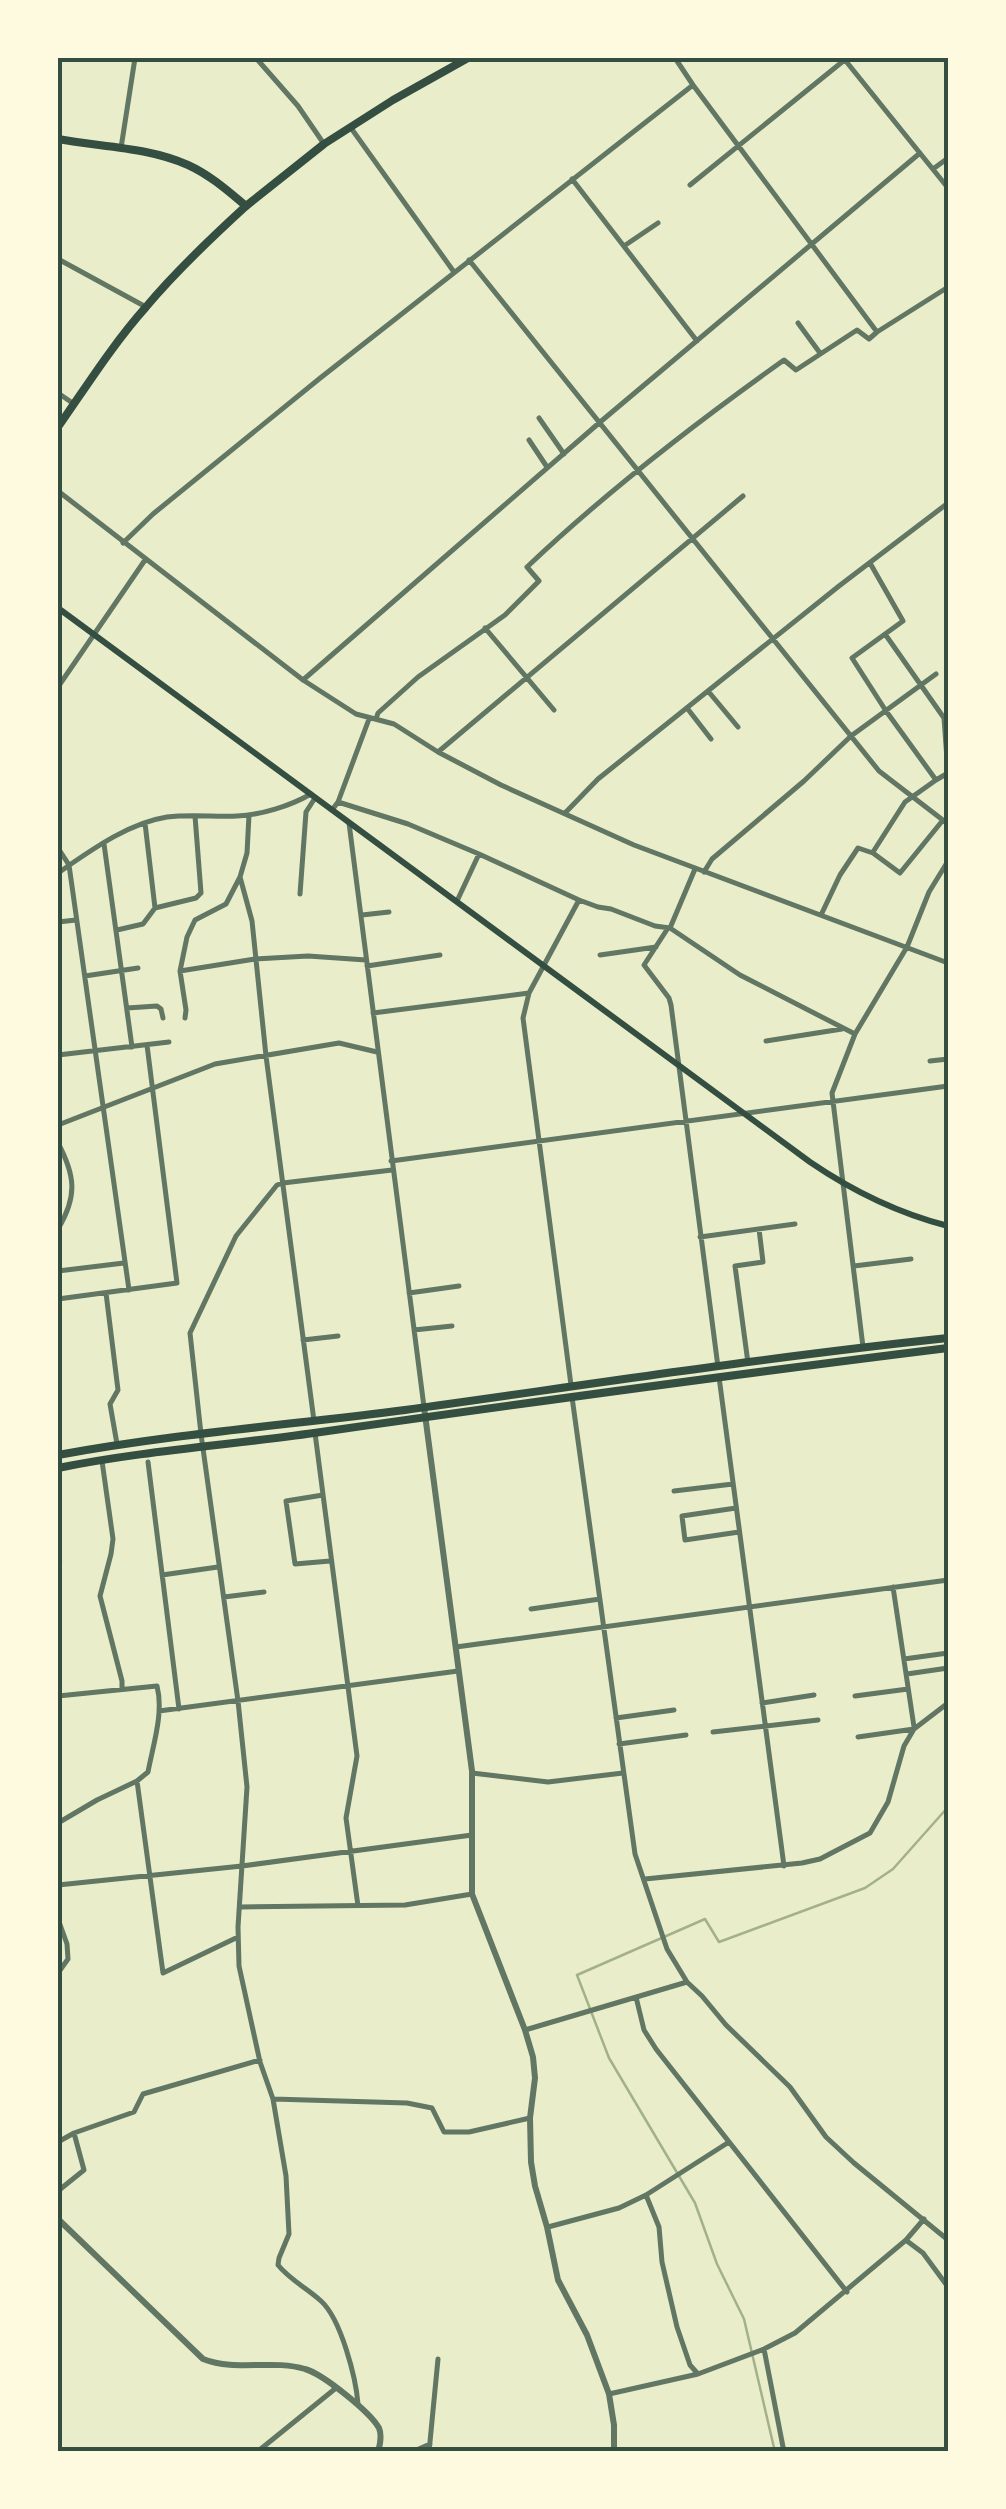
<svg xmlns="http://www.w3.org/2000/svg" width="1006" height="2509" viewBox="0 0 1006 2509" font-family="'PT Serif',serif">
	<rect width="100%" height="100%" fill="#e9edc9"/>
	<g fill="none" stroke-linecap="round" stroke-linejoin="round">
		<path stroke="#a3b18a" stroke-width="2.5" d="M 58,1529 L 61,1562
			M 775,2452 L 744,2319 L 717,2264 L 695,2203 L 609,2058 L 577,1975 L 705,1919 L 719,1942 L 865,1888 L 893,1869 L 948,1807"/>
		<path stroke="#617663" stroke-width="5" d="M 256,58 L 298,106 L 324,144
			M 675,58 L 693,85 L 877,332 L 945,289
			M 845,60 L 948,188
			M 351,128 L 454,272
			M 121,148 L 135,58
			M 933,169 L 948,158
			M 572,179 L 697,341
			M 690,185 L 847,58
			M 624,246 L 658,223
			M 58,259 L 146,307
			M 469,260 L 879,771 L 948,824
			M 798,323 L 820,353
			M 58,393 L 74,404
			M 539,418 L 564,454
			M 529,440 L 547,467
			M 58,491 L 303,680 L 356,714 L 394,724 L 438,752 L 501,785 L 634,845 L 948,963
			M 123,543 L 153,514 L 319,379 L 693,85
			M 870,563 L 903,621 L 852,658 L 886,711 L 936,780 L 948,773 L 944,718 L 885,634
			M 485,628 L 554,710
			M 303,680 L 599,423 L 920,153
			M 58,687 L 145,560
			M 708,691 L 738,727
			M 687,708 L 711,739
			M 376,719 L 378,713 L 418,677 L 505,615 L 539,581 L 527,567 C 607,491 694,424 784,360 L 796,370 L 857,330 L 869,339 L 877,332
			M 438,752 L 743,496
			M 338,802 L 408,824 L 479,854 L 579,900 L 598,907 L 611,909 L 655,926 L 670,928 L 740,975 L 855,1034
			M 332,810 L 338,802 L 369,719
			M 565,813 L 598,779 L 839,586 L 948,503
			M 249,815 L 247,853 L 240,877 L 252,921 L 266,1056 L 314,1421
			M 349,823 L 424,1407
			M 104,844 L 132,1047
			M 58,848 L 69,865 L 129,1290
			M 873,852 L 905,802 L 936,780
			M 704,872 L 712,859 L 804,781 L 851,736 L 936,674
			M 58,873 C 90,851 128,823 167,817 C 190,814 214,817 237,816 C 261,815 290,806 311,794
			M 300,894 L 306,812 L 315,798
			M 457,901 L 479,854
			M 155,908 L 196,898 L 201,893 L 195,816
			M 362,915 L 389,912
			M 821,915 L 840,875 L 858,848 L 873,853 L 900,873 L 943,820
			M 58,922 L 76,920
			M 668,928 L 644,965 L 669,998 L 671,1005 L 718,1367
			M 670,928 L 695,869
			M 117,930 L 143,924 L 155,908 L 145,823
			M 600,955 L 656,947
			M 367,966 L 440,955
			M 180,971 L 255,959 L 308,956 L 366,960
			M 85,976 L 138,968
			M 127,1008 L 157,1006 L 161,1009 L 163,1018
			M 373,1013 L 529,993
			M 185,1018 L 186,1010 L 180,971 L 187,937 L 195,920 L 226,904 L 240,877
			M 766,1041 L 842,1029
			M 58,1055 L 169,1042
			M 930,1061 L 948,1059
			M 58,1125 L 215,1064 L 339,1043 L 377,1052
			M 58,1143 C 75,1175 78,1196 58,1229
			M 391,1161 L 948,1086
			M 700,1237 L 795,1224
			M 854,1266 L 911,1259
			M 58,1271 L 124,1263
			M 106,1293 L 118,1390 L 110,1404 L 117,1444
			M 409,1293 L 459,1286
			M 58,1299 L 177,1283 L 147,1045
			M 414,1330 L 452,1326
			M 303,1340 L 338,1336
			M 863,1347 L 832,1093 L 855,1034 L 907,947 L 929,892 L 948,861
			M 748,1363 L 735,1266 L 763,1262 L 759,1229
			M 719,1377 L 784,1866
			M 571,1385 L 523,1018 L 529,993 L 579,900
			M 572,1397 L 635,1854 L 667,1949 L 687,1982 L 702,1996 L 726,2025 L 790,2087 L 826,2137 L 854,2163 L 948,2240
			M 315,1433 L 357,1756 L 346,1818 L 358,1906
			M 102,1461 L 113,1539 L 111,1554 L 100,1596 L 122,1681 L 122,1688
			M 148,1462 L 179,1709
			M 674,1491 L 733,1484
			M 323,1495 L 286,1501 L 295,1564 L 330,1561
			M 736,1508 L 682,1516 L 685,1540 L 739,1532
			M 162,1575 L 218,1567
			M 893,1587 L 914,1727
			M 224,1597 L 264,1592
			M 531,1609 L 600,1599
			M 456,1647 L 948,1580
			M 904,1659 L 948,1653
			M 907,1674 L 948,1668
			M 58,1696 L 157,1686 C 164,1713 153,1745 148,1772 L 137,1781 L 97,1800 L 58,1823
			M 855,1696 L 908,1689
			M 762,1703 L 814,1695
			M 159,1711 L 458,1671
			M 616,1718 L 674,1710
			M 713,1732 L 818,1720
			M 858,1737 L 914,1729
			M 619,1744 L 686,1735
			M 472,1773 L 548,1782 L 623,1773
			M 137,1781 L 163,1973 L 238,1937
			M 645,1879 L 802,1863 L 820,1859 L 870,1833 L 888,1802 L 904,1746 L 914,1729 L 948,1703
			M 58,1885 L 242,1866 L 472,1835
			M 241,1907 L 405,1905 L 472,1894
			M 58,1919 L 67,1944 L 68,1959 L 58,1973
			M 636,1997 L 644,2030 L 656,2049 L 847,2292
			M 525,2030 L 687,1982
			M 273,2099 L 407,2103 L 432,2108 L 444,2132 L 469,2132 L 530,2118
			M 74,2133 L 134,2112 L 143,2094 L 260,2060
			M 58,2142 L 74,2133 L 84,2170 L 58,2191
			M 646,2195 L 659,2227 L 662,2262 L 677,2327 L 690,2365 L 698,2374
			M 548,2227 L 619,2208 L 646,2195 L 729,2142
			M 907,2241 L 923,2253 L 948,2287
			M 764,2349 L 784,2452
			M 609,2394 L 698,2374 L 764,2349 L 795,2333 L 906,2240 L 924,2219
			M 358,2404 C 356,2378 341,2319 321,2301 C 307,2288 290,2280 278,2265 L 279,2258 L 289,2234 L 286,2176 L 273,2099 L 260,2062 L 239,1966 L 238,1927 L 247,1787 L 238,1701 L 201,1434 L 190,1333 L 236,1236 L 277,1185 L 283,1183 L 392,1170
			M 257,2452 L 336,2388
			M 412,2452 L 430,2444
			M 429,2452 L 438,2359"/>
		<path stroke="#617663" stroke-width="6" d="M 424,1407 L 472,1771 L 472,1894 L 525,2030 L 533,2057 L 535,2078 L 530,2118 L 531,2162 L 535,2186 L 547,2227 L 558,2280 L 587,2335 L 609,2394 L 614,2425 L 614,2452
			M 58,2219 L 203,2359 C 236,2372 272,2359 305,2369 C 323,2374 370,2412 379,2428 C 382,2435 380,2445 378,2452"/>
		<path stroke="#344e41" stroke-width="6" d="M 58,608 L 810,1162 C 854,1192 897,1213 948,1226"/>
		<path stroke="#344e41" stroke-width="8" d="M 246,206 L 324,144 L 393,100 L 468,58"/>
		<path stroke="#344e41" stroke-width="8" d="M 58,139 C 101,147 148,147 188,165 C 210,175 228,191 246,206 C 211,238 176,271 146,307 C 113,344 86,387 58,427
			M 58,1455 C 172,1434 289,1425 405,1410 C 586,1385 767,1357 948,1338
			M 58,1468 C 142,1451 229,1445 314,1433 C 525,1403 737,1374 948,1348"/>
	</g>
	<rect width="1006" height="2509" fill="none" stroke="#fefae0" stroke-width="120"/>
	<rect x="60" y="60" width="886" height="2389" fill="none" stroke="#344e41" stroke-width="4"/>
</svg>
